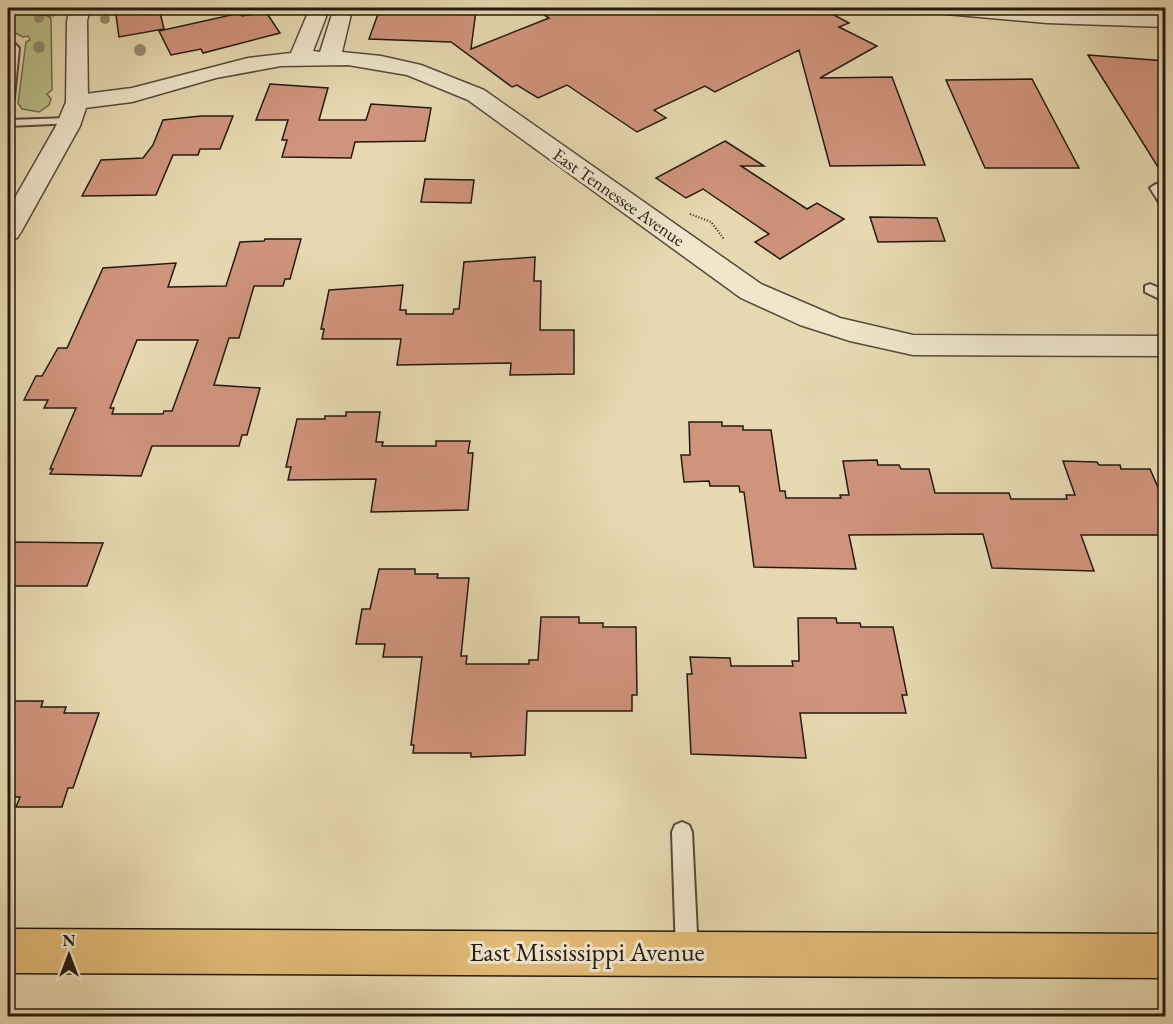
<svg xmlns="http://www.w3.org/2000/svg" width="1173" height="1024" viewBox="0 0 1173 1024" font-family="'EB Garamond',serif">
	<rect width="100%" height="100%" fill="#e6d9b1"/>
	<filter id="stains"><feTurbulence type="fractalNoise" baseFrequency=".00333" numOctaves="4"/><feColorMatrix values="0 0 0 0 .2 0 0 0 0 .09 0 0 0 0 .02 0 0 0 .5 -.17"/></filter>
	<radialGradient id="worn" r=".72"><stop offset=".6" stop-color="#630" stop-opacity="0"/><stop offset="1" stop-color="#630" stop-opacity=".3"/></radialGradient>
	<path fill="#babe88" stroke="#6e6c4d" stroke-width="1.5" d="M 8,13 L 46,15 L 51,18 L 52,90 L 47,94 L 51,99 L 49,105 L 39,112 L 22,109 L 18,103 L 26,42 L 30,40 L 28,36 L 23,37 L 8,29 Z"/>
	<path fill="#d0947d" stroke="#231a12" stroke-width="1.5" fill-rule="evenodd" d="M 115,8 L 159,8 L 164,29 L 119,37 Z
		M 533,8 L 821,8 L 849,23 L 839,27 L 877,46 L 820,78 L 892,77 L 925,165 L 830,166 L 799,50 L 715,92 L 705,86 L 654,110 L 666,118 L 637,132 L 567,85 L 538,98 L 517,85 L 512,87 L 451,42 L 369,39 L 379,11 L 476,10 L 471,49 L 549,18 Z
		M 266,12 L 280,33 L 203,53 L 201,49 L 171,55 L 159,31 L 240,13 L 242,16 Z
		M 1088,55 L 1166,61 L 1166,180 Z
		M 1032,79 L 1079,168 L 985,168 L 946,80 Z
		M 270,84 L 328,88 L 319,120 L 366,120 L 371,104 L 431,108 L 425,141 L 355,142 L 351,158 L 282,157 L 287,140 L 282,140 L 288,120 L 256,120 Z
		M 201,116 L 233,116 L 220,149 L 200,149 L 198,155 L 173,155 L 156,195 L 82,196 L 101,160 L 143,158 L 153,145 L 163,120 Z
		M 725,141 L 764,166 L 741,166 L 807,209 L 817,203 L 844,219 L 780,259 L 755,242 L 769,234 L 703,189 L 686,198 L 656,178 Z
		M 425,179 L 474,180 L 471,203 L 421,202 Z
		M 870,217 L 937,218 L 945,241 L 878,242 Z
		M 265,239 L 301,239 L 290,279 L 285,279 L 283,286 L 254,286 L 239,338 L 229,338 L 214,385 L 260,388 L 247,435 L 242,435 L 239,446 L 152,446 L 141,476 L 50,474 L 53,469 L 50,469 L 76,408 L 44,408 L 48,400 L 24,400 L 36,376 L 42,376 L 58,348 L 67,348 L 103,268 L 176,263 L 168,287 L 226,286 L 240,242 L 264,241 ZM 137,340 L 198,340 L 172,411 L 164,411 L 163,414 L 112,414 L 114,408 L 110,408 Z
		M 535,257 L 534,281 L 541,281 L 540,330 L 574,330 L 574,374 L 510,375 L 511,363 L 397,365 L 401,339 L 322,339 L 324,329 L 321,329 L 329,290 L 403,285 L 400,310 L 406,310 L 406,314 L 453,314 L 454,309 L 459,309 L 464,262 Z
		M 346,412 L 380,412 L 376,442 L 383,442 L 382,446 L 436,446 L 436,441 L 470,441 L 468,453 L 473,453 L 468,510 L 371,512 L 376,479 L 288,480 L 291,467 L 286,467 L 297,419 L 325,419 L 325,416 L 346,416 Z
		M 689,422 L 722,422 L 722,426 L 743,426 L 743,430 L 771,430 L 780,491 L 785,491 L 786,498 L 841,498 L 840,495 L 849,495 L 843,461 L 877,460 L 878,465 L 899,465 L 901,469 L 929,469 L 935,493 L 1009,493 L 1011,499 L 1067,499 L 1066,495 L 1075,495 L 1063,461 L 1097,462 L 1099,465 L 1120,465 L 1121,469 L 1150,469 L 1166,506 L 1166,535 L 1081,535 L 1094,571 L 992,568 L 983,534 L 849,535 L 856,569 L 754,567 L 744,492 L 740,492 L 739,486 L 710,486 L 709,481 L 684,482 L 681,455 L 690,455 Z
		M 8,542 L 103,543 L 87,586 L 8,586 Z
		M 379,569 L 415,569 L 415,574 L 438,574 L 437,578 L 469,578 L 461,656 L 467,656 L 466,664 L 529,664 L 529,660 L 538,660 L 541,617 L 579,617 L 579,623 L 603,623 L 603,627 L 636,627 L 637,695 L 632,695 L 632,711 L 527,711 L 525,755 L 471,757 L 471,753 L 413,753 L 414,745 L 411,745 L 422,657 L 383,657 L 385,644 L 356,644 L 362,609 L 370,609 Z
		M 798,618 L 836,618 L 837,623 L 860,623 L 861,627 L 893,627 L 907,695 L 902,695 L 906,713 L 800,713 L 806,758 L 691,754 L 687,674 L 692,674 L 690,657 L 730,658 L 731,666 L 793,666 L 792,661 L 799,661 Z
		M 8,701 L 43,701 L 41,707 L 66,707 L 64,713 L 99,713 L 73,788 L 68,788 L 62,807 L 16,807 L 20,797 L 8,797 Z"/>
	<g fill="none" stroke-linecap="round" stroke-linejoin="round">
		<g stroke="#544a3a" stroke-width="4">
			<path id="service" d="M 310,8 L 352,8 C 344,14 318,14 310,8 Z
				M 8,37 L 19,48 L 14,98 L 8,101 Z
				M 70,118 L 74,119 L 74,123 L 8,126 L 8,120 Z
				M 1156,184 L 1160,185 L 1166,193 L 1166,208 L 1162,207 L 1150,188 Z
				M 1150,284 L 1166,291 L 1166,302 L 1145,292 L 1145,286 Z
				M 682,822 L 689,825 L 692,832 L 698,953 L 695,961 L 687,964 L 679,961 L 676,953 L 672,832 L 675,825 Z"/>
		</g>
		<g stroke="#544a3a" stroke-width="3">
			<path id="minor" d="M 310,8 L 329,9 L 313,51 L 320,52 L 334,8 L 350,8 L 352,10 L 342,52 L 381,56 L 421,65 L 484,90 L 761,284 L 840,318 L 913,335 L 1166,336 L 1166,356 L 913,355 L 850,341 L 800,325 L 741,298 L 468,100 L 407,75 L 348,65 L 281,66 L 216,78 L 132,102 L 77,109 L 69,107 L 66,102 L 69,97 L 77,95 L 132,88 L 248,58 L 291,53 Z
				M 936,8 L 1009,8 L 1166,15 L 1166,27 L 1047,23 L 946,14 L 939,12 Z"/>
		</g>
		<g stroke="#544a3a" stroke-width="3">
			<path id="tertiary" d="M 70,8 L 90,8 L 87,21 L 88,102 L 80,126 L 21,232 L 17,238 L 8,240 L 8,210 L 56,126 L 66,102 L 67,21 Z"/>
		</g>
		<g stroke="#231a12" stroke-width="3">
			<path id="primary" d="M 8,929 L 1166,934 L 1166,978 L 8,973 Z"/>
		</g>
		<path stroke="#231a12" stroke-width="2" stroke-dasharray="1 2" stroke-linecap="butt" d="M 905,8 L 924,13
			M 8,11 L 54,16
			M 690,214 L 711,222 L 724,239"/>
		<use href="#service" fill="#efe6cc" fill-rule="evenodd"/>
		<use href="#minor" fill="#efe6cc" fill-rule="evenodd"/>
		<use href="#tertiary" fill="#efe6cc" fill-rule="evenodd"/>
		<use href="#primary" fill="#e3bc78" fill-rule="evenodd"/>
	</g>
	<g fill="#948b6d">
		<circle cx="39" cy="18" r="5"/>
		<circle cx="105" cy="19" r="5"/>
		<circle cx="39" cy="47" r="6"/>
		<circle cx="140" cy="50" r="6"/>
	</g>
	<g text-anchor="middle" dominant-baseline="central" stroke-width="6" stroke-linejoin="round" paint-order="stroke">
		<g font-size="18" fill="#231a12" stroke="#efe6cc">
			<text transform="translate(619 197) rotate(35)">East Tennessee Avenue</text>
		</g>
		<g font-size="26" fill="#231a12" stroke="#efe6cc">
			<text x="587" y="952">East Mississippi Avenue</text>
		</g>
	</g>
	<rect width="1173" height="1024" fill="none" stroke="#e6d9b1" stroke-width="30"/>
	<rect x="9" y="9" width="1155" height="1006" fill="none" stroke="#231a12" stroke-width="3"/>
	<rect x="15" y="15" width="1143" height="994" fill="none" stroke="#231a12" stroke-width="1.5"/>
	<g transform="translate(69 955)" stroke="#efe6cc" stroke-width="4.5" paint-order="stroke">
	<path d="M0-4.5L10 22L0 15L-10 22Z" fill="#231a12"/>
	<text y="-9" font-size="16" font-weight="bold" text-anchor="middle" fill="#231a12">N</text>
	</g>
	<rect width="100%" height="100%" filter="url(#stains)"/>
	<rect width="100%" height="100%" fill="url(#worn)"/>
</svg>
